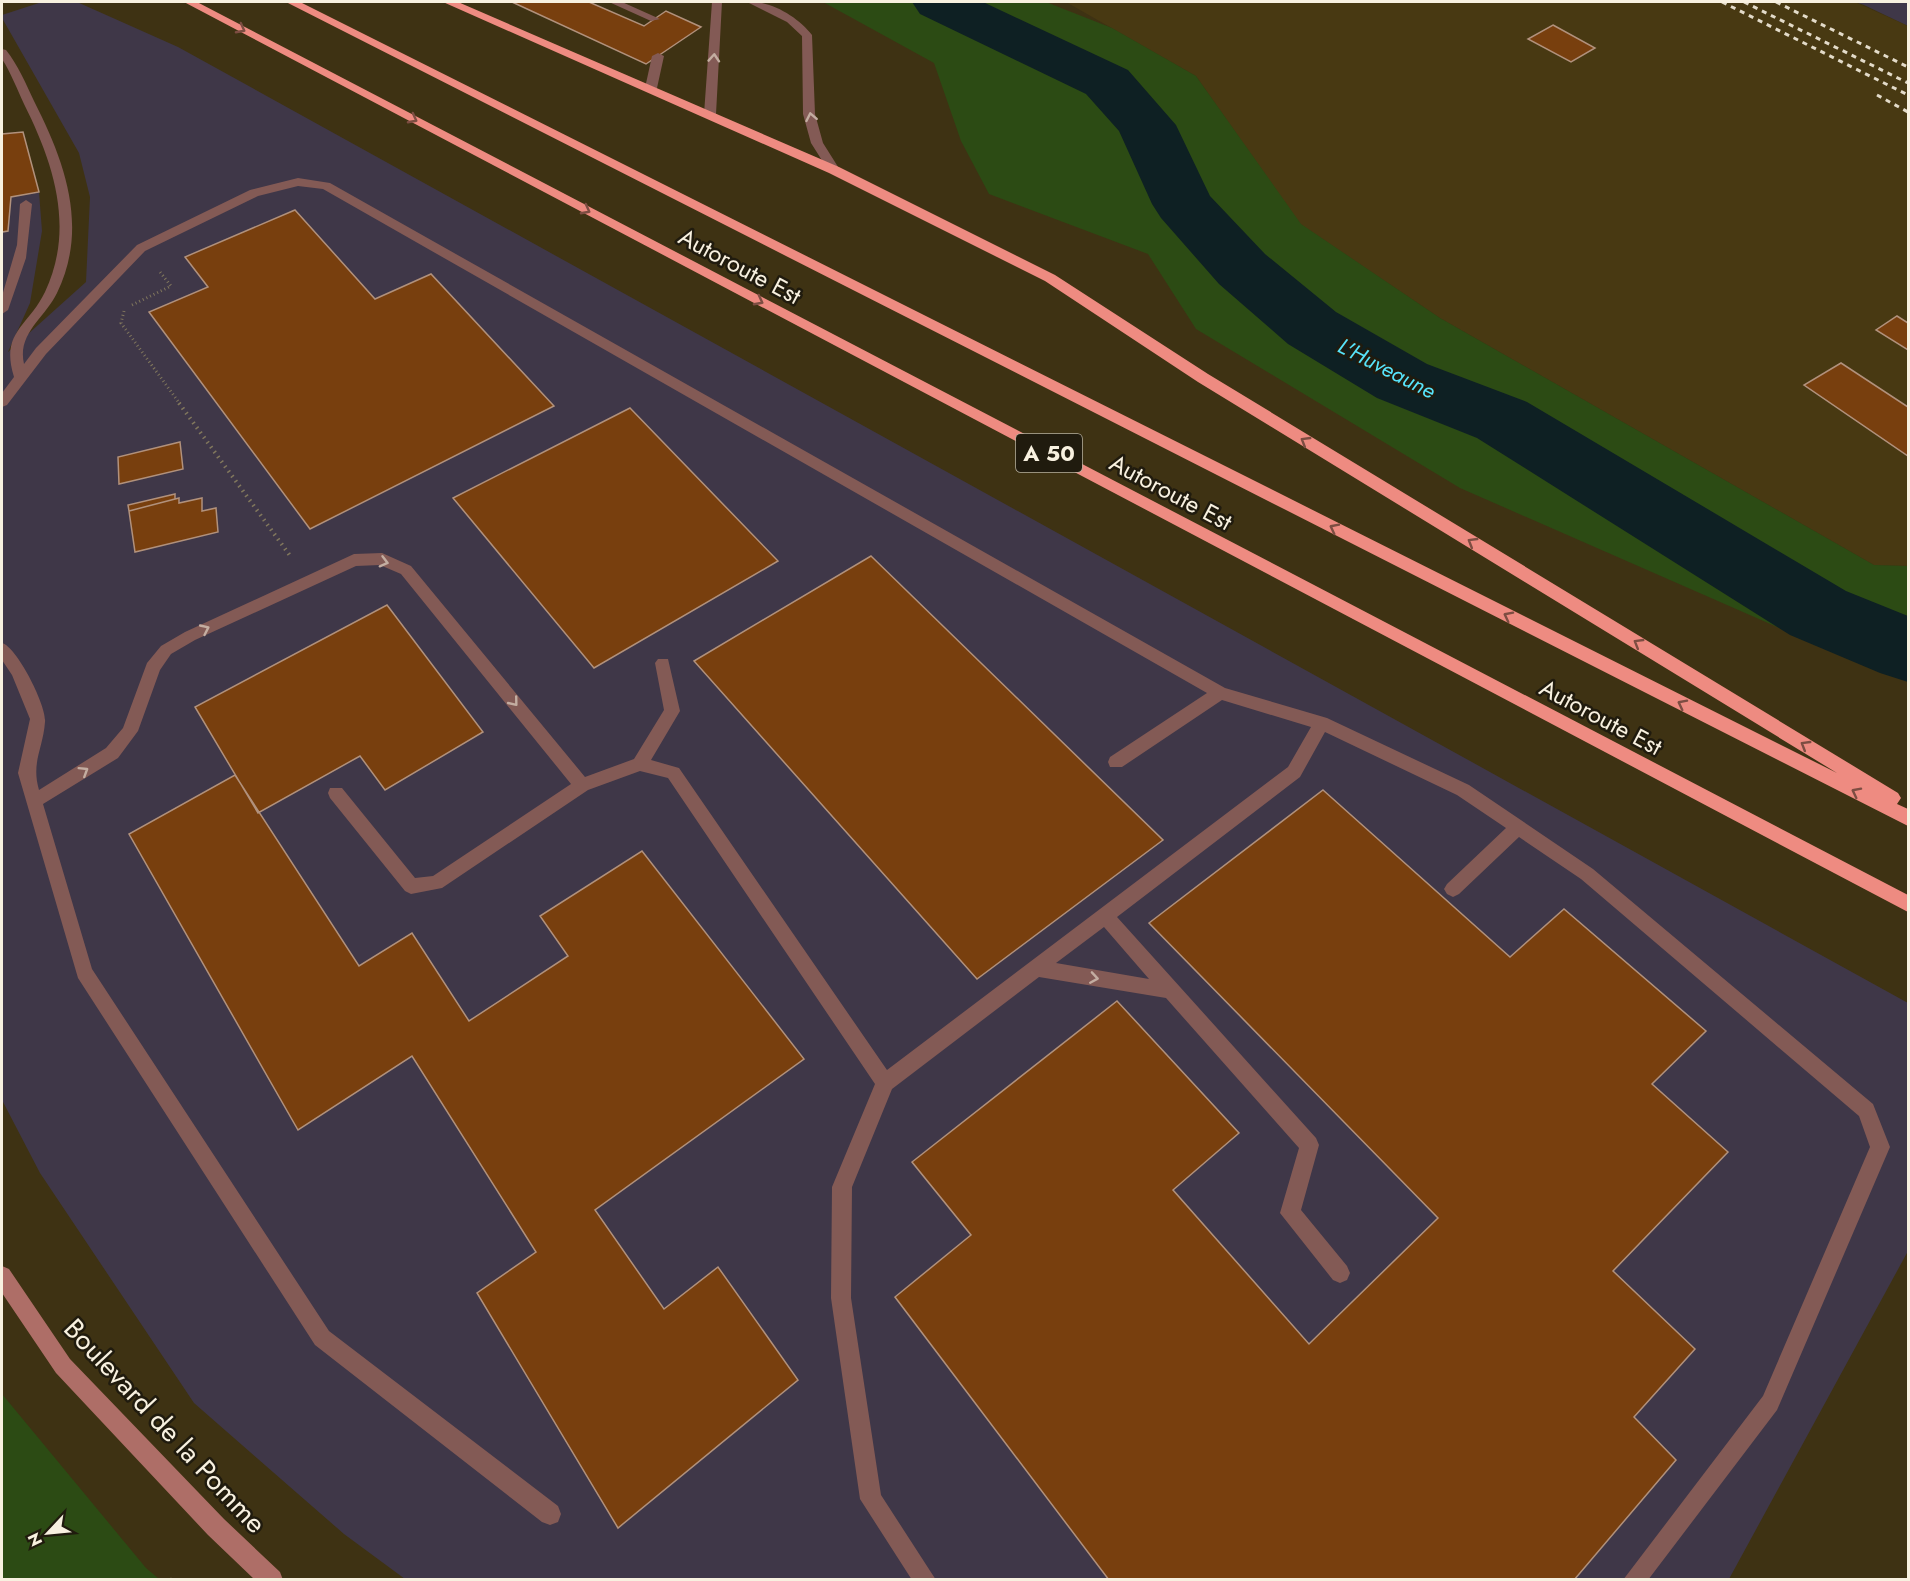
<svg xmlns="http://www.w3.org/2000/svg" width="1910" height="1581" viewBox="0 0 1910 1581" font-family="Jost,sans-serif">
	<rect width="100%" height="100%" fill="#3e3213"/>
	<path fill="#3f3748" d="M 42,2 L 77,2 L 178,47 L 1908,1003 L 1908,1251 L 1729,1579 L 405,1579 L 344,1534 L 194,1403 L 40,1173 L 2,1100 L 2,134 L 23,132 L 39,192 L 42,231 L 30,303 L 8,352 L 86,282 L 90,197 L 79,153 L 2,18 L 2,15 Z
		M 1855,2 L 1908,2 L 1908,26 L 1864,5 Z"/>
	<path fill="#483912" d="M 1066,2 L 1855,2 L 1908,26 L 1908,566 L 1874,565 L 1440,318 L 1300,224 L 1196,76 Z"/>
	<path fill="#2c4b14" d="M 823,2 L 1046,2 L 1112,28 L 1196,76 L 1301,224 L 1440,318 L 1874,565 L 1908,566 L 1908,668 L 1816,644 L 1460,488 L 1196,329 L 1148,254 L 989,194 L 961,141 L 934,63 Z
		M 2,1394 L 146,1568 L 159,1579 L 2,1579 Z"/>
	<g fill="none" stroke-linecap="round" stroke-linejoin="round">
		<path fill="#0e2023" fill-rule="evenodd" d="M 912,2 L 983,2 L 1128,70 L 1176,125 L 1210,196 L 1265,254 L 1336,312 L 1427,364 L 1527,402 L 1846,591 L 1908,616 L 1908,682 L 1880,673 L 1790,635 L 1477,438 L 1377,398 L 1288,344 L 1219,284 L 1161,218 L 1152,204 L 1119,131 L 1086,94 L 920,14 Z"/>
	</g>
	<path fill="#783f0e" stroke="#b1917c" stroke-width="1.5" d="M 512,2 L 589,2 L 644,26 L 666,11 L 701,27 L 646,64 Z
		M 1553,25 L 1595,48 L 1571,62 L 1528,39 Z
		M 23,132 L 39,192 L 11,197 L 8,231 L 2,232 L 2,134 Z
		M 295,210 L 375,299 L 431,274 L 554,406 L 310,529 L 149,312 L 208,287 L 185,257 Z
		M 1897,316 L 1908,323 L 1908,350 L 1876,330 Z
		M 1841,363 L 1908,407 L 1908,456 L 1804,385 Z
		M 630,408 L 778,561 L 594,668 L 453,498 Z
		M 180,442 L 183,469 L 119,484 L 118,457 Z
		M 175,494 L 175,499 L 129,511 L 128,505 Z
		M 179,498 L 179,503 L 202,498 L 202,511 L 216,508 L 218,532 L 135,552 L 129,511 Z
		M 871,556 L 1163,840 L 977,979 L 694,661 Z
		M 387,605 L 483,732 L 385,790 L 360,756 L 258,813 L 195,707 Z
		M 235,775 L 359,966 L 412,933 L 469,1021 L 568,956 L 540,916 L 642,851 L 804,1059 L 595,1210 L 664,1309 L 718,1267 L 798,1380 L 618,1528 L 477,1293 L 536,1252 L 412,1056 L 298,1130 L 129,834 Z
		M 1323,790 L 1510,957 L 1564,909 L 1706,1031 L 1652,1084 L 1728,1152 L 1613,1271 L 1695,1349 L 1634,1417 L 1676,1460 L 1574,1580 L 1109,1580 L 895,1297 L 971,1235 L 912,1162 L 1117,1001 L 1239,1133 L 1173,1190 L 1309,1344 L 1438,1218 L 1149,923 Z"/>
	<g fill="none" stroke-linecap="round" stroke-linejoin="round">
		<path stroke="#81775d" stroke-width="3" stroke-dasharray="1 3" stroke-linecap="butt" d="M 132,305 L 171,286 L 160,272
			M 124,311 L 121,323 L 180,404"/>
		<path stroke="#81775d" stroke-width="4" stroke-dasharray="1.5 4.5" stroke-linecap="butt" d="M 179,403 L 291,557"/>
		<path stroke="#81775d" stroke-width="4.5" stroke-dasharray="1.5 5" stroke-linecap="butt" d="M 172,1580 L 175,1575"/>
		<path fill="#835a55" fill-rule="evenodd" d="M 609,2 L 622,2 L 660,19 L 651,21 Z
			M 712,2 L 722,2 L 716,114 L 710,117 L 704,114 Z
			M 747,2 C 770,0 798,17 812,35 L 815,114 L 823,143 L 840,170 L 838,173 L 830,173 L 811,143 L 803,114 L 802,36 L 787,22 Z
			M 2,49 L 6,50 C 18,65 26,84 34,101 C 65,162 89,227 57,293 C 45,318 17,333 24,364 L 36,348 L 137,245 L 250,190 L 298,178 L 330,183 L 1225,688 L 1327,718 L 1469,785 L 1593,869 L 1873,1104 L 1890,1147 L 1777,1410 L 1648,1580 L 1623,1580 L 1763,1396 L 1870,1147 L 1859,1116 L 1581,879 L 1519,837 L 1459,894 L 1453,897 L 1447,894 L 1444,889 L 1447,884 L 1506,828 L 1457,795 L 1325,732 L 1300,777 L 1117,917 L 1316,1138 L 1319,1145 L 1301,1210 L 1347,1266 L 1350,1273 L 1347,1280 L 1340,1283 L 1333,1280 L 1280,1213 L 1299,1148 L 1166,998 L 1039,977 L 892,1089 L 852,1187 L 851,1298 L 881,1495 L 936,1580 L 912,1580 L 860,1499 L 831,1298 L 832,1187 L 875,1084 L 668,778 L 640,771 L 588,790 L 442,888 L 411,894 L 405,891 L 330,798 L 328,793 L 330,788 L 342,788 L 415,878 L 433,876 L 571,784 L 401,574 L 380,565 L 356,566 L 195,640 L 171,654 L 160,670 L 138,731 L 118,758 L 43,804 L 92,969 L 329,1331 L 558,1506 L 561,1514 L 558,1522 L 550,1525 L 542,1522 L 315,1345 L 78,978 L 18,773 L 30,719 L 12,675 L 2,660 L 2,643 C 17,647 47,706 45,722 C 43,749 31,762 39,790 L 106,748 L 123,728 L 147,663 L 161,646 L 185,632 L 354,554 L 382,553 L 411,566 L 585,777 L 634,759 L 664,710 L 655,663 L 658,659 L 668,659 L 680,711 L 651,760 L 679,768 L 887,1070 L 1288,767 L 1311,727 L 1222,700 L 1122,767 L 1110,767 L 1108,762 L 1110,757 L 1207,693 L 323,189 L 298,186 L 258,196 L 145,251 L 46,354 L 7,405 L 2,407 L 2,393 L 14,377 C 0,332 28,327 45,292 C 75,228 54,164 24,104 C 17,89 11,73 2,59 ZM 1104,927 L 1149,979 L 1056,963 Z
			M 658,53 L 664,56 L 657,88 L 651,91 L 645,88 L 652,56 Z
			M 26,200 L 32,204 L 26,258 L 8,310 L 2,314 L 2,296 L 17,245 L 20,204 Z"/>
		<path fill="#ae6e67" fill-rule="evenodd" d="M 2,1266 L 9,1269 L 70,1359 L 224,1519 L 280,1572 L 283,1580 L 255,1580 L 208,1535 L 56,1373 L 2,1293 Z"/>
		<path fill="#ee8b81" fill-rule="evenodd" d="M 184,2 L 197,2 L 1908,895 L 1908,912 Z
			M 286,2 L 300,2 L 1837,773 L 1198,382 L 1045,281 L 829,173 L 443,2 L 458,2 L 839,167 L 1055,275 L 1208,374 L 1898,793 L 1901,798 L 1897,804 L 1908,809 L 1908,826 Z"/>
		<path stroke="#e3dbc9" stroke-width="3" stroke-dasharray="5 5" stroke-linecap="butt" d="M 1722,2 L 1908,95
			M 1744,2 L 1908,83
			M 1776,2 L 1908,67
			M 1877,95 L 1908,112"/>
	</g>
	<defs><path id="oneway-chevron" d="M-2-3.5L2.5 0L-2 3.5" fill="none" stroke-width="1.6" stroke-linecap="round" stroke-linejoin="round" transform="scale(1.5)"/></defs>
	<g stroke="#7d4d42">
		<use href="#oneway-chevron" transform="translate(241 29) rotate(28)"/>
		<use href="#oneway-chevron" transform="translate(413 119) rotate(28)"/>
		<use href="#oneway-chevron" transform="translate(586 210) rotate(28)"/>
		<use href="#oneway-chevron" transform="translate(759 301) rotate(28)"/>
		<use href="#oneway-chevron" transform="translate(1305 441) rotate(-149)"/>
		<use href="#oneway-chevron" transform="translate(1334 528) rotate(-153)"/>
		<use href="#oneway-chevron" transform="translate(1472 542) rotate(-149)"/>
		<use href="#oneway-chevron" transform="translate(1508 616) rotate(-153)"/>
		<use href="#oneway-chevron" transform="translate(1638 643) rotate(-149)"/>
		<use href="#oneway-chevron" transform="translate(1682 704) rotate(-153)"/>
		<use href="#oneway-chevron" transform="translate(1805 745) rotate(-149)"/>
		<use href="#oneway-chevron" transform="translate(1856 792) rotate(-153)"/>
	</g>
	<g stroke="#c3ada1">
		<use href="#oneway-chevron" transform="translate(714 58) rotate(-86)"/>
		<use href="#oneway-chevron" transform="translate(811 117) rotate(-101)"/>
		<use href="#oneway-chevron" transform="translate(384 562) rotate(15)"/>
		<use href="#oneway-chevron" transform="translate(205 629) rotate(-25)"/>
		<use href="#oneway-chevron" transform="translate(514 702) rotate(51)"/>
		<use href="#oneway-chevron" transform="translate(84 771) rotate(-32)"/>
		<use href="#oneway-chevron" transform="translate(1094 978) rotate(9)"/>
	</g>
	<g text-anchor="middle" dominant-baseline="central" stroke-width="5" stroke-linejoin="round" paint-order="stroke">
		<g font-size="22" font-style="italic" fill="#57e3f9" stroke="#201b0e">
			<text transform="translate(1387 368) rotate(27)">L'Huveaune</text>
		</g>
		<rect fill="#201b0e" stroke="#b7b1a1" stroke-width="1.5" x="1016" y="434" width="66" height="38" rx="4.5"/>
		<g font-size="22" font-weight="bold" fill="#f8f1e0">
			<text x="1049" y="453">A 50</text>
		</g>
		<g font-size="24" fill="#f8f1e0" stroke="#201b0e">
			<text transform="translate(740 266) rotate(28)">Autoroute Est</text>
			<text transform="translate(1171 492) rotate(28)">Autoroute Est</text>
			<text transform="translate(1601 717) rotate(28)">Autoroute Est</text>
		</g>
		<g font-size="28" fill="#f8f1e0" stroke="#201b0e">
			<text transform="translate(165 1426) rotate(47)">Boulevard de la Pomme</text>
		</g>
	</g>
	<rect width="1910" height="1581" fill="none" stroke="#f8f1e0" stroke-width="6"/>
	<g transform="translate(48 1533) rotate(244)" stroke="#201b0e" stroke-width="4.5" paint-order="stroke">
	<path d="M0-4.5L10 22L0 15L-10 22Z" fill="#f8f1e0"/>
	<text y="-9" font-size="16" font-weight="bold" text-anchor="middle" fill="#f8f1e0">N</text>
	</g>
</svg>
